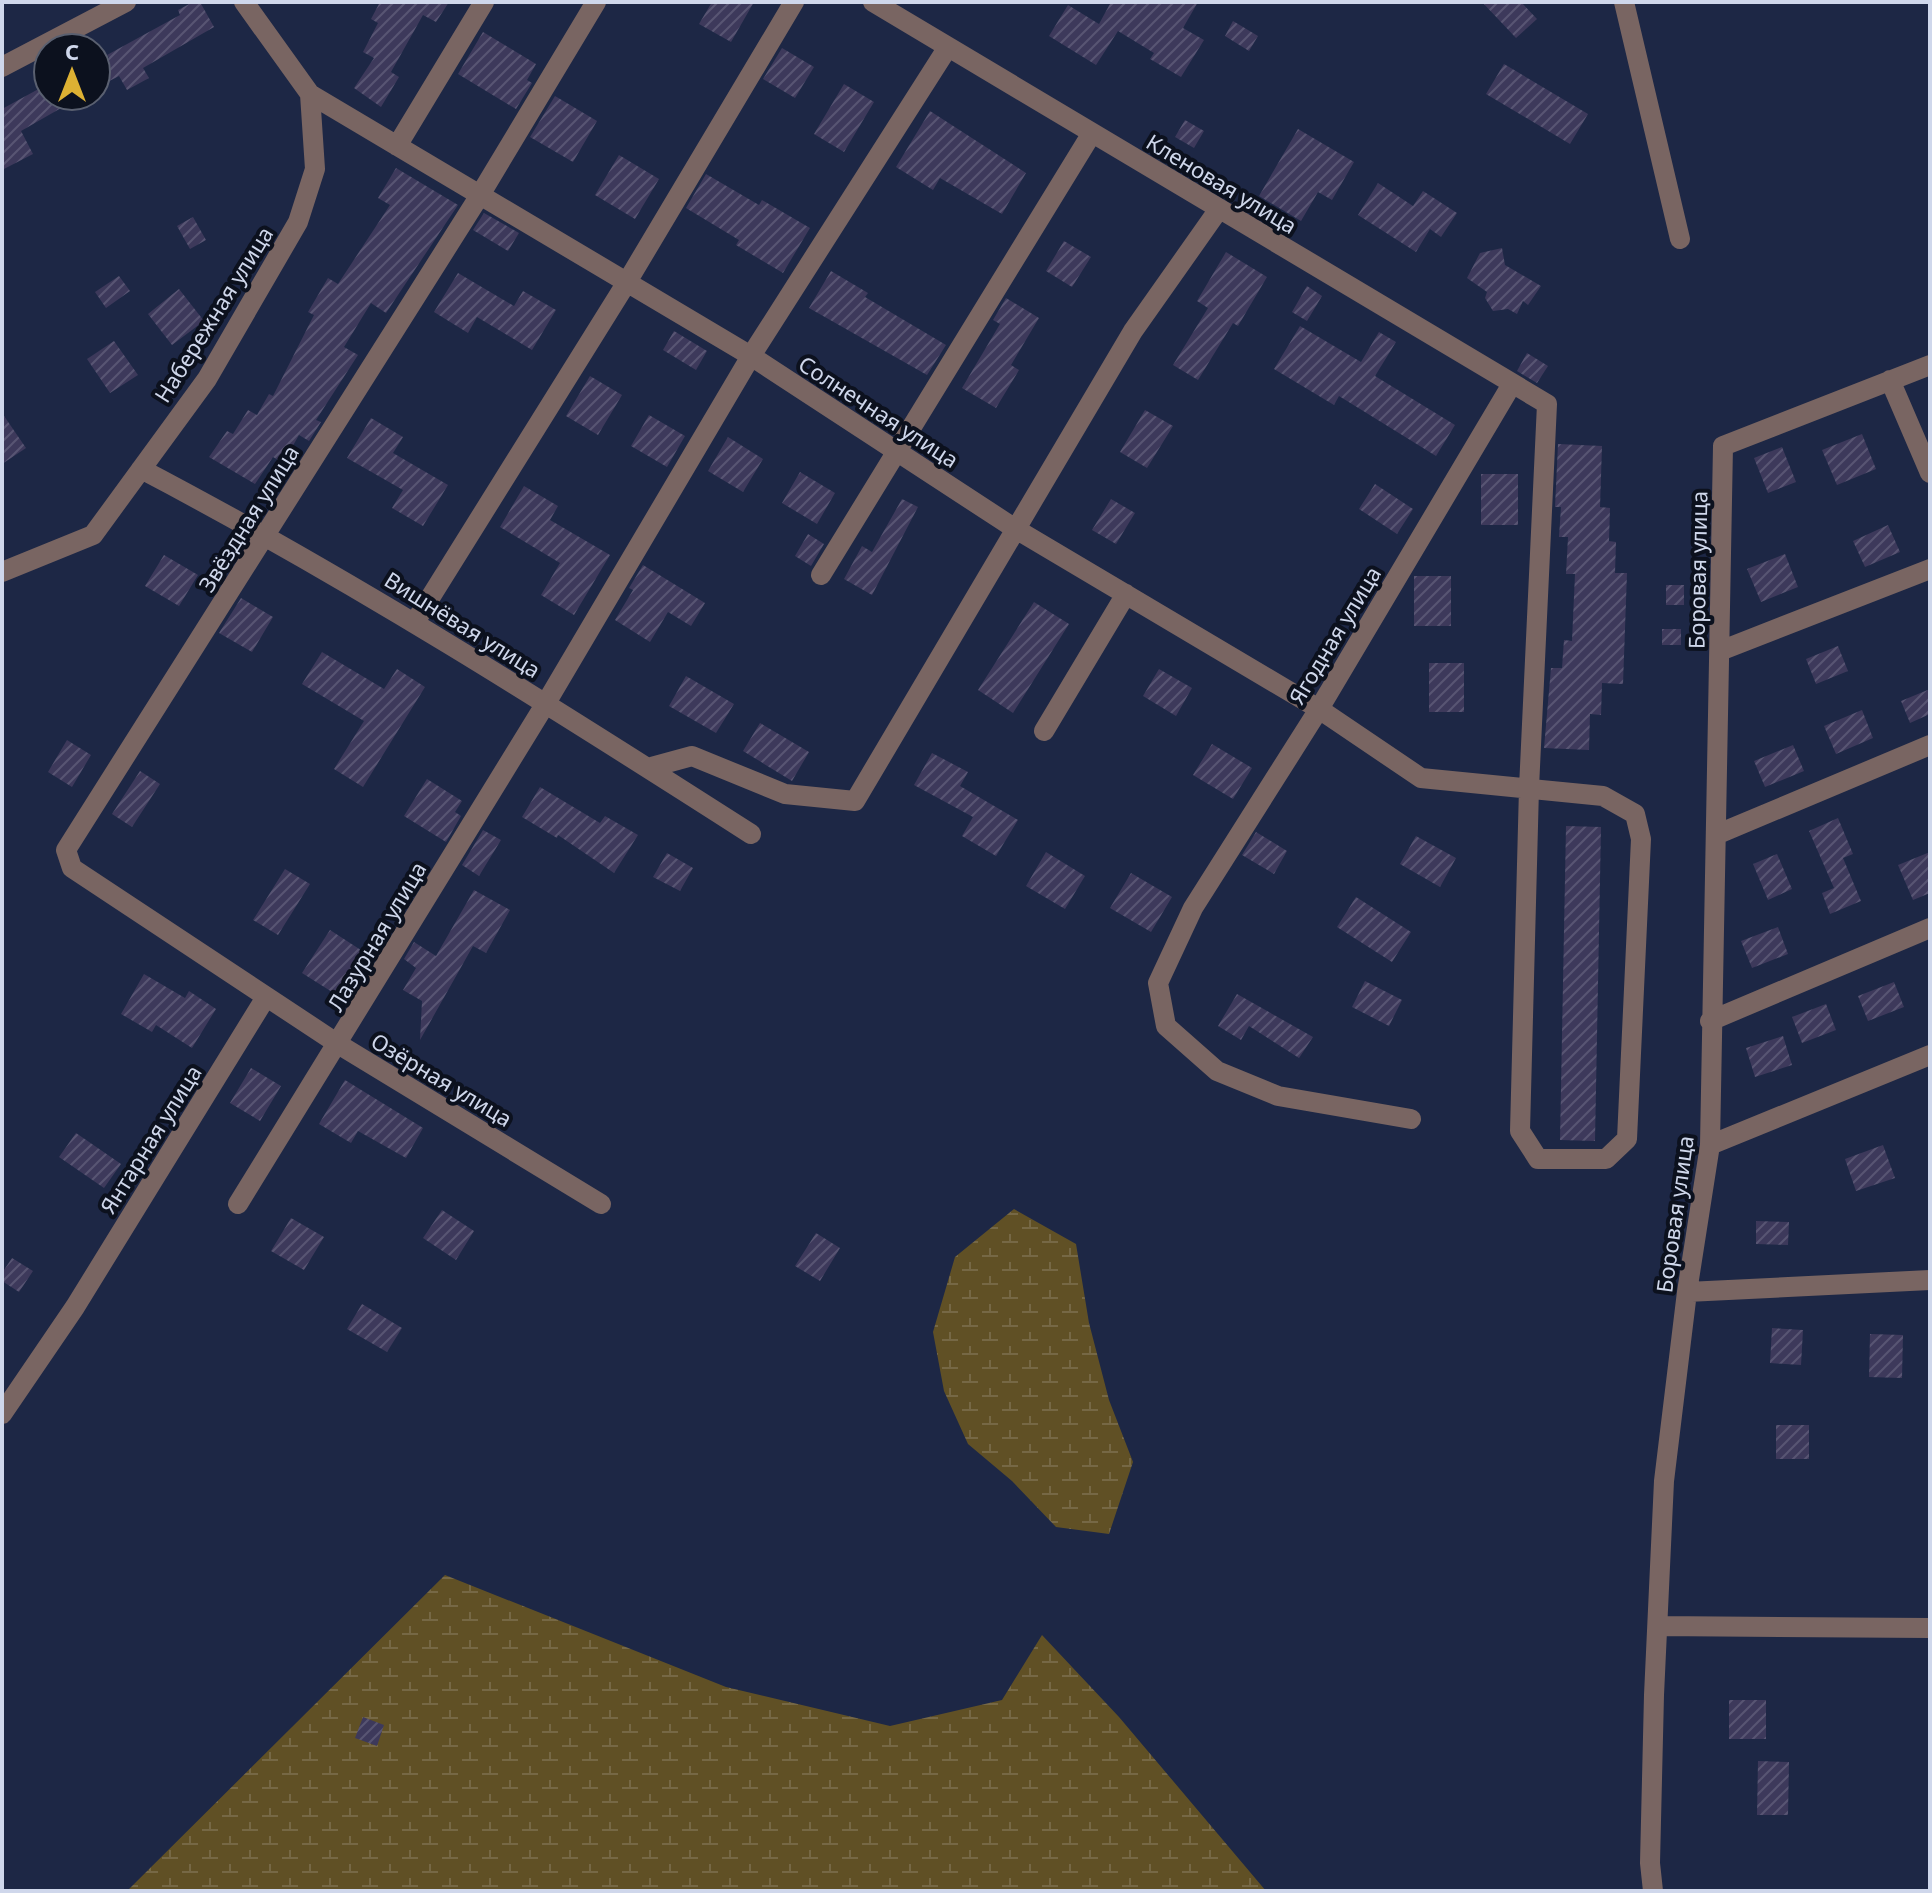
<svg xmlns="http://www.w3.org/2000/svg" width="1932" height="1893" viewBox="0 0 1932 1893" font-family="'Noto Sans',sans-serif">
	<defs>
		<pattern id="wetland-marsh" width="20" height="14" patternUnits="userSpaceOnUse" patternTransform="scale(2)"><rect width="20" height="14" fill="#605025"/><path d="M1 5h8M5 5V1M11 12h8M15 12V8" fill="none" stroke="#766845"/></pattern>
		<pattern id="building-hatch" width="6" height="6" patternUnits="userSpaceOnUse" patternTransform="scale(2)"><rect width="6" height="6" fill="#3d395b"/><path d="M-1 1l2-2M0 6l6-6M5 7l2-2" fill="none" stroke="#585573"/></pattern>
	</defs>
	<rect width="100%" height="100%" fill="#1d2745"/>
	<path fill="url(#wetland-marsh)" d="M 1014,1209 L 1076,1244 L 1089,1323 L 1109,1400 L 1133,1462 L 1109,1534 L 1056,1527 L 1012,1481 L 968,1444 L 944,1391 L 933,1332 L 955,1257 Z
		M 445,1575 L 726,1687 L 890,1726 L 1002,1700 L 1042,1635 L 1119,1717 L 1266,1891 L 127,1891 Z"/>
	<path fill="url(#building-hatch)" d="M 193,2 L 200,2 L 214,27 L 143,68 L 149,78 L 127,90 L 119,76 L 96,88 L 96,65 L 109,58 L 107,55 L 180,15 L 178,10 Z
		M 380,2 L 449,2 L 436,22 L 423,15 L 391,72 L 399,77 L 381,107 L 354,88 L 374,58 L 363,52 L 378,23 L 371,19 Z
		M 712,2 L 754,2 L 731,42 L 699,24 Z
		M 1111,2 L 1198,2 L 1183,28 L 1204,40 L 1181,77 L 1150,59 L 1154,53 L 1118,31 L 1096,65 L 1049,36 L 1068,5 L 1099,24 Z
		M 1482,2 L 1521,2 L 1537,19 L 1516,38 Z
		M 1233,21 L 1258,36 L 1249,51 L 1225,36 Z
		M 483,32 L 536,64 L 527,80 L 532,83 L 516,109 L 458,74 Z
		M 782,48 L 814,67 L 795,98 L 763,79 Z
		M 1504,64 L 1588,114 L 1570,144 L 1486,94 Z
		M 844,84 L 874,102 L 844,152 L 814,134 Z
		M 44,86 L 48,96 L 82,96 L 21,131 L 33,154 L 2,170 L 2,109 Z
		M 555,96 L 597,121 L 573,162 L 530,137 Z
		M 930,111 L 1026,173 L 1002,214 L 940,178 L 933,190 L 896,167 Z
		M 1185,120 L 1204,131 L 1194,148 L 1175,137 Z
		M 1298,129 L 1354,162 L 1332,200 L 1318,192 L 1301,221 L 1259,196 Z
		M 619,155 L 659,179 L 635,219 L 595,195 Z
		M 396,168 L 458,205 L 386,313 L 371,303 L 344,347 L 358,355 L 316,420 L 321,422 L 309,441 L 299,435 L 283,463 L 273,457 L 255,484 L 209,457 L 227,431 L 233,434 L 248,410 L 257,415 L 269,394 L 273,396 L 314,315 L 308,312 L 328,278 L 338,284 L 390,205 L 378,198 Z
		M 706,174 L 759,205 L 762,200 L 810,228 L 783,273 L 736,245 L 739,240 L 686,208 Z
		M 1378,183 L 1413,206 L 1423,191 L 1457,213 L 1441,237 L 1430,229 L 1416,252 L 1358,215 Z
		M 484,213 L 519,233 L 508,251 L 473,230 Z
		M 193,217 L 206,240 L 190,249 L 177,226 Z
		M 1064,241 L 1091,257 L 1072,287 L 1046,271 Z
		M 1502,248 L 1505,265 L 1541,286 L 1528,305 L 1523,301 L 1517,314 L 1508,309 L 1493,311 L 1485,298 L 1487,292 L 1467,278 L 1480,253 Z
		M 1226,252 L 1267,277 L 1238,326 L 1233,323 L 1198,380 L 1173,365 L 1208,308 L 1197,301 Z
		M 831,271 L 868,293 L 865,297 L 946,345 L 927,375 L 809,308 Z
		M 458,273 L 514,306 L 523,291 L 556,310 L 532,350 L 477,317 L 468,333 L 434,312 Z
		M 119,276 L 130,291 L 106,308 L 95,292 Z
		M 1307,286 L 1322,296 L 1307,321 L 1292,312 Z
		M 179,289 L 204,321 L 172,345 L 148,314 Z
		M 1006,298 L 1039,318 L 1011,365 L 1019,370 L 996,408 L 962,388 L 1000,324 L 993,320 Z
		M 1300,326 L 1361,362 L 1379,332 L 1396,342 L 1375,376 L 1455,425 L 1436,456 L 1339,396 L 1334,405 L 1274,369 Z
		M 674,331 L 707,351 L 696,370 L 663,350 Z
		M 114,341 L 138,375 L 110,393 L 87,359 Z
		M 1527,353 L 1548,366 L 1537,383 L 1517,371 Z
		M 590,376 L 622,395 L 598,435 L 566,416 Z
		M 1145,410 L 1173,426 L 1147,468 L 1120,452 Z
		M 2,413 L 26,448 L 2,464 Z
		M 649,415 L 685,436 L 667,467 L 631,446 Z
		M 371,418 L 403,437 L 393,453 L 448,485 L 423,526 L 392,508 L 403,490 L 347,458 Z
		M 1862,434 L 1876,469 L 1837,485 L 1822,450 Z
		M 728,437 L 763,459 L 743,492 L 708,471 Z
		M 1558,444 L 1602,446 L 1600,507 L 1610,508 L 1609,541 L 1616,542 L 1615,573 L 1627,573 L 1623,684 L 1602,683 L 1601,715 L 1590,714 L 1589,750 L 1544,748 L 1551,668 L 1562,668 L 1564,640 L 1572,641 L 1575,574 L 1566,574 L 1568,537 L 1559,537 L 1561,507 L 1555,507 Z
		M 1782,447 L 1796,482 L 1768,493 L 1754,458 Z
		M 800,472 L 835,493 L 817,524 L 782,503 Z
		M 1481,474 L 1518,474 L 1518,525 L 1481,525 Z
		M 1375,484 L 1413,509 L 1397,534 L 1359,509 Z
		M 524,486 L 558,506 L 550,520 L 610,555 L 574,615 L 541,595 L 560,563 L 500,527 Z
		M 902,499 L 918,507 L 872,595 L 844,579 L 862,546 L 872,552 Z
		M 1111,499 L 1135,513 L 1116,544 L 1092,530 Z
		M 1888,525 L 1900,552 L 1865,567 L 1853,541 Z
		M 808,534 L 824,544 L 811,566 L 795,556 Z
		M 1785,554 L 1798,587 L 1761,602 L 1747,569 Z
		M 164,555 L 198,575 L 179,606 L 145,586 Z
		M 643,565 L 705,603 L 691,626 L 668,612 L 650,642 L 615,620 L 633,590 L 629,588 Z
		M 1414,576 L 1451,576 L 1451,626 L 1414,626 Z
		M 1666,585 L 1684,585 L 1684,605 L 1666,605 Z
		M 241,598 L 273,617 L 252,652 L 219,633 Z
		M 1034,602 L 1069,624 L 1013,713 L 978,690 Z
		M 1662,629 L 1681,629 L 1681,645 L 1662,645 Z
		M 1838,646 L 1848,671 L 1816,684 L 1806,659 Z
		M 322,652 L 384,689 L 397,669 L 425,687 L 363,787 L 334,769 L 364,721 L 302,684 Z
		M 1429,663 L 1464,663 L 1464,712 L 1429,712 Z
		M 1159,669 L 1192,688 L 1176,716 L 1143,696 Z
		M 686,676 L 734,704 L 716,733 L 669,706 Z
		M 1930,689 L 1930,714 L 1910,723 L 1901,701 Z
		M 1862,710 L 1873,738 L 1836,754 L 1824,726 Z
		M 760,723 L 809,752 L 792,781 L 743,751 Z
		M 67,740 L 91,755 L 72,787 L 48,772 Z
		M 1212,744 L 1252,768 L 1233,799 L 1193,775 Z
		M 1793,745 L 1804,771 L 1765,787 L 1754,761 Z
		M 932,753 L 968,772 L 960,786 L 1018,820 L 996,856 L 962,836 L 973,817 L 914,785 Z
		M 140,771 L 160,784 L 132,827 L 112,814 Z
		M 427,779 L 462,801 L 455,812 L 461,816 L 446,842 L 404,816 Z
		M 540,787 L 600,823 L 605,816 L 638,835 L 614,873 L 558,835 L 557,838 L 522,817 Z
		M 1838,818 L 1853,854 L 1843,858 L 1861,901 L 1830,914 L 1822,893 L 1834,888 L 1809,831 Z
		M 1566,826 L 1601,827 L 1595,1141 L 1560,1140 Z
		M 483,830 L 501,840 L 479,876 L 462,865 Z
		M 1256,832 L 1287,851 L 1274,874 L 1242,855 Z
		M 1416,836 L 1456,858 L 1440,887 L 1400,864 Z
		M 1046,852 L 1085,876 L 1065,909 L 1026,886 Z
		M 1930,852 L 1930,893 L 1913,900 L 1898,865 Z
		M 667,853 L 693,868 L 680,891 L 653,877 Z
		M 1777,854 L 1792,889 L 1768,900 L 1753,864 Z
		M 285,869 L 310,884 L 278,935 L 253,920 Z
		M 1131,873 L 1172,897 L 1151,932 L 1110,908 Z
		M 474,890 L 510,910 L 486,953 L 473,946 L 420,1040 L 422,1001 L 403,990 L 416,968 L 404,959 L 414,942 L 436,956 Z
		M 1356,897 L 1411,932 L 1392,962 L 1337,927 Z
		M 1778,927 L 1788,954 L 1752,968 L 1741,941 Z
		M 330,930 L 367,954 L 340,997 L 302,973 Z
		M 144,974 L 185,998 L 189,991 L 216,1009 L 192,1048 L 156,1025 L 152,1032 L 121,1014 Z
		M 1365,981 L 1402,1000 L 1389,1026 L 1352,1007 Z
		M 1894,982 L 1904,1007 L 1868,1021 L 1858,996 Z
		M 1237,994 L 1313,1037 L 1299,1058 L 1249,1026 L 1241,1040 L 1218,1026 Z
		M 1826,1004 L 1836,1030 L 1802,1043 L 1792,1017 Z
		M 1783,1036 L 1792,1065 L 1755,1077 L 1746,1048 Z
		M 251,1068 L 281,1086 L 260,1121 L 230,1103 Z
		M 345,1080 L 423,1128 L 406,1158 L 358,1131 L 351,1143 L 319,1124 Z
		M 76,1133 L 121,1164 L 104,1188 L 59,1157 Z
		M 1883,1145 L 1895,1178 L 1856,1191 L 1845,1159 Z
		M 442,1210 L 474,1231 L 456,1260 L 423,1238 Z
		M 291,1218 L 324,1237 L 304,1270 L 271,1251 Z
		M 1756,1221 L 1789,1222 L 1788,1245 L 1756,1244 Z
		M 816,1233 L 840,1248 L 820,1281 L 795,1266 Z
		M 12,1258 L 33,1271 L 19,1292 L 2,1281 L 2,1273 Z
		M 362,1304 L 402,1328 L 387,1352 L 347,1329 Z
		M 1772,1328 L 1803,1330 L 1801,1365 L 1770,1363 Z
		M 1870,1334 L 1903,1335 L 1902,1378 L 1869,1377 Z
		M 1776,1425 L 1809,1425 L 1809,1459 L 1776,1459 Z
		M 1729,1700 L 1766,1700 L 1766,1739 L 1729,1739 Z
		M 363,1717 L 384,1725 L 377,1746 L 355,1738 Z
		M 1758,1761 L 1789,1762 L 1788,1815 L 1757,1815 Z"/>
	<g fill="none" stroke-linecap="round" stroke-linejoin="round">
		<path stroke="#796562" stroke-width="20" d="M 244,2 L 310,94 L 751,356 L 1014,528 L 1319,709 L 1421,778 L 1603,796 L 1635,814 L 1641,839 L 1627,1139 L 1606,1159 L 1538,1159 L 1520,1131 L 1529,788 L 1547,404 L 873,2
			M 596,2 L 480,195 L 66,850 L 72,868 L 338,1044 L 601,1204
			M 1624,2 L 1680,239
			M 2,67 L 126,2
			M 397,146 L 484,2
			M 1890,380 L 1930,473
			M 141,469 C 351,579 551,706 751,834
			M 2,572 L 93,535 L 207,379 L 298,222 L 315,169 L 310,94
			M 821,575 L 1092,133
			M 415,622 L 627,282 L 794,2
			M 1720,651 L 1930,569
			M 1044,731 L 1126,594
			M 648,768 L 692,756 L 785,794 L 855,801 L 1133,331 L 1219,209
			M 1718,834 L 1930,745
			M 1710,1021 L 1930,928
			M 1411,1119 L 1278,1096 L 1217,1071 L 1166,1026 L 1158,983 L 1193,908 L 1319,709 L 1512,384
			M 1710,1145 L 1930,1055
			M 238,1204 L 546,703 L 751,356 L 948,47
			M 1687,1292 L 1930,1280
			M 2,1414 L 75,1307 L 266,997
			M 1658,1626 L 1930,1628
			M 1653,1891 L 1650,1863 L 1654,1695 L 1664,1481 L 1687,1292 L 1710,1145 L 1723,446 L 1930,365"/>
	</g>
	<g text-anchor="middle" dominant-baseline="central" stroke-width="8" stroke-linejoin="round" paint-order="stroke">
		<g font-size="22" fill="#cfd7eb" stroke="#0c111e">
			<text transform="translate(1222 183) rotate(31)">Кленовая улица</text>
			<text transform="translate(213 314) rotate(-58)">Набережная улица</text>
			<text transform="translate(879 411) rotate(33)">Солнечная улица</text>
			<text transform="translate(248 518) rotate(-58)">Звёздная улица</text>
			<text transform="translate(1697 570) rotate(-89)">Боровая улица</text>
			<text transform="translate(463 624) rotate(32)">Вишнёвая улица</text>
			<text transform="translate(1334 635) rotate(-59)">Ягодная улица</text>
			<text transform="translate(376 936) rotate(-59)">Лазурная улица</text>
			<text transform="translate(442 1079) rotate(31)">Озёрная улица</text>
			<text transform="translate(150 1139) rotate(-58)">Янтарная улица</text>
			<text transform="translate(1674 1214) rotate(-82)">Боровая улица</text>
		</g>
	</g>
	<rect width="1932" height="1893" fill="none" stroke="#cfd7eb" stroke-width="8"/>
	<g transform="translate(72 72)"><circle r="38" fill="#0c111e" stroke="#5a6070" stroke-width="2"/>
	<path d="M0-6L14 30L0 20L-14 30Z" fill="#ddb133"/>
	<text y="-12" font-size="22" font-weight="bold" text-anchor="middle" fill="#cfd7eb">С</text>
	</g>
</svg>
